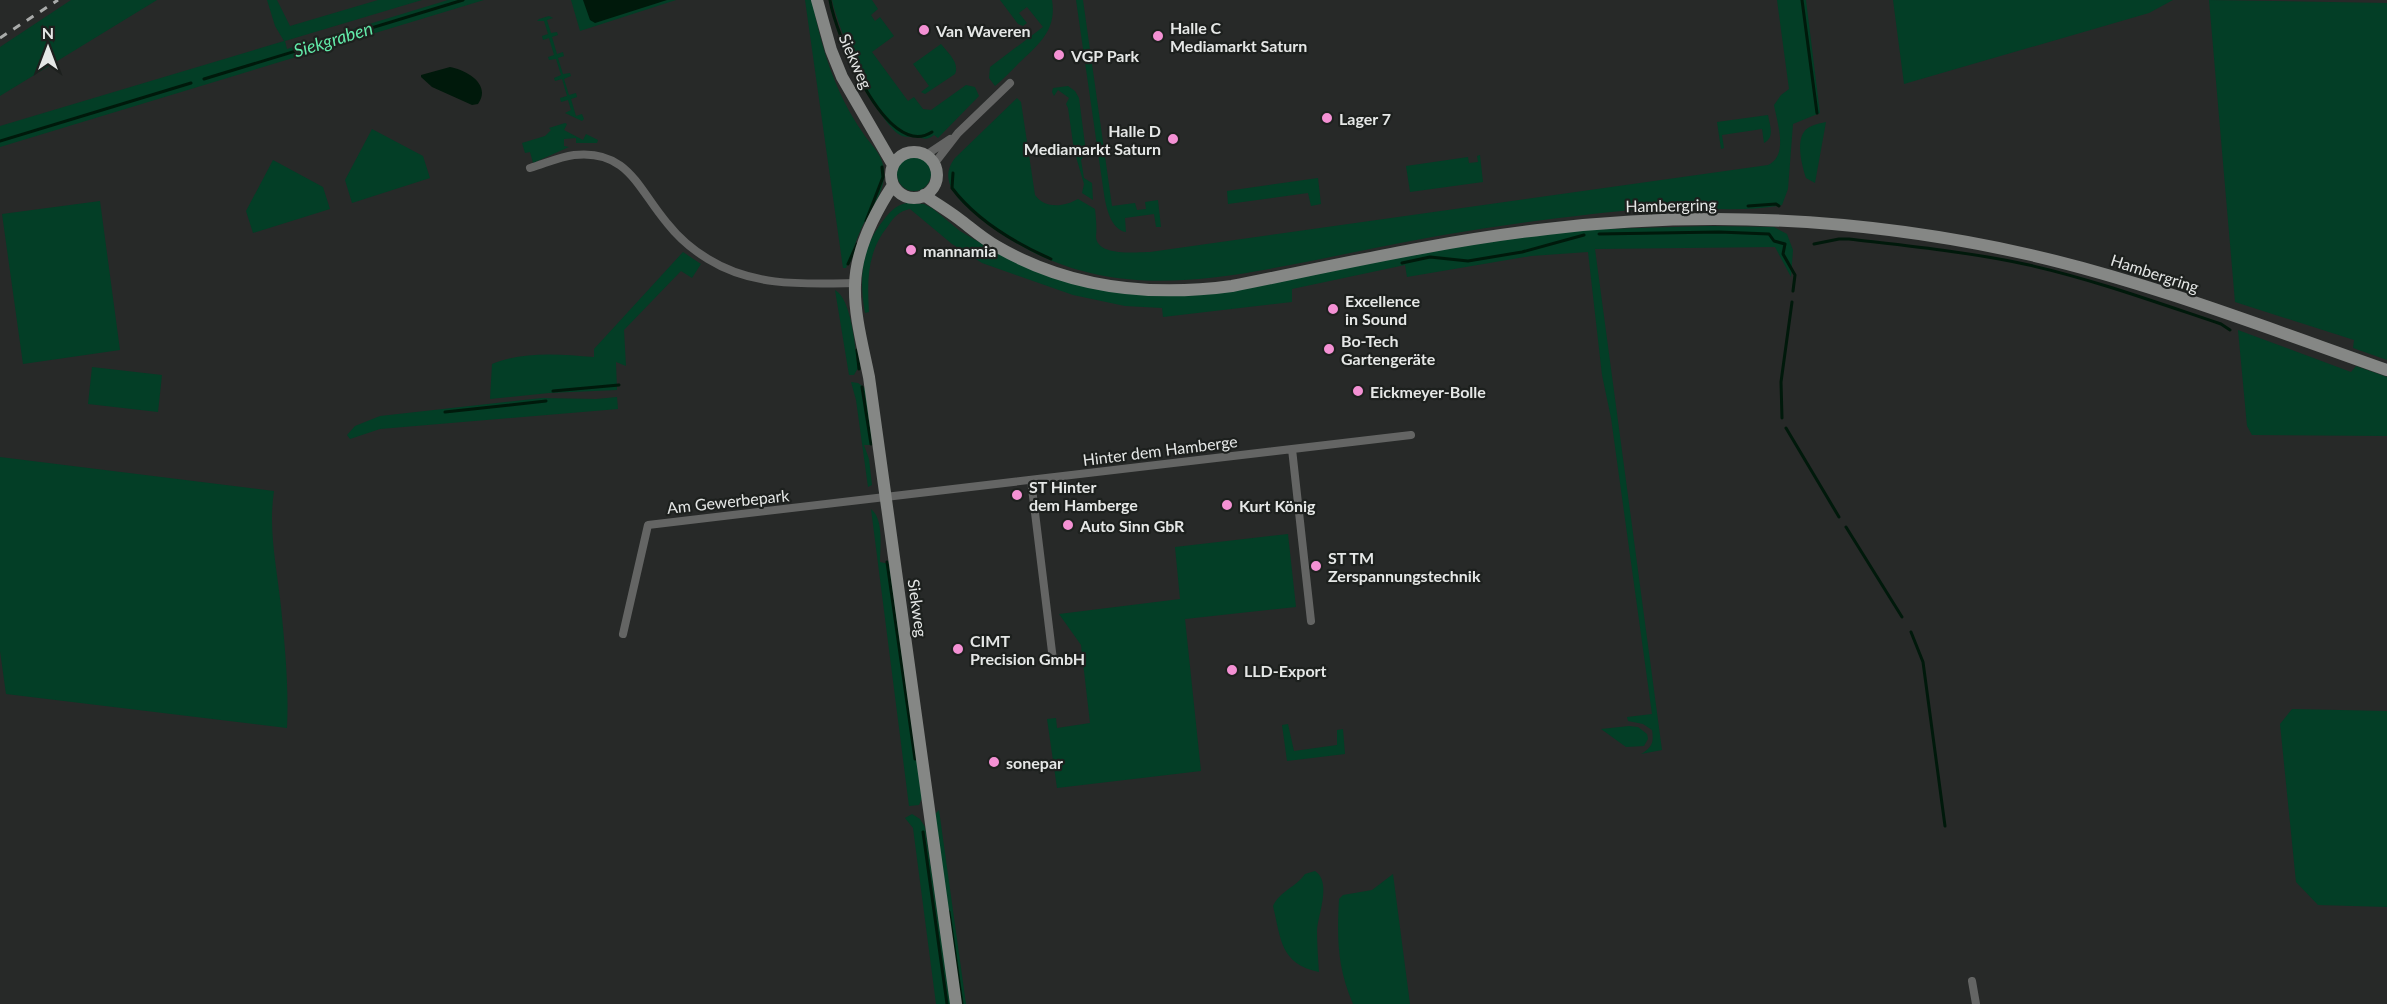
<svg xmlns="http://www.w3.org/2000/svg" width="2387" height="1004" viewBox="0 0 2387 1004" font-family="Lato,sans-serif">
	<rect width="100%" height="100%" fill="#272928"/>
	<path fill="#033e26" d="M 71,0 L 157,0 L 0,96 L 0,47 Z
		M 267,0 L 277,0 L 290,26 L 378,0 L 422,0 L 285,41 L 287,49 L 448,0 L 484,0 L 0,147 L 0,126 L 284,41 L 275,26 Z
		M 571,0 L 676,0 L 580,31 Z
		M 805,0 L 812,0 C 821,47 835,93 863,133 C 873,148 885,156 884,176 C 883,193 874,203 867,217 C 858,233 853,251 846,268 L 843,268 Z
		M 832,0 L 872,0 L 878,9 L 871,15 L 875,21 L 880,17 L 894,36 L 872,52 L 908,101 L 914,97 L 923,109 L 931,110 L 966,85 L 975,87 L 979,96 L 938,138 L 934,135 C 928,140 924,139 918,137 C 912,136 906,138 900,135 C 876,121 838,28 832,0 Z
		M 1000,0 L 1052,0 C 1057,30 1039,44 1019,63 C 1011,71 1004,79 995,86 L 989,78 L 990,67 L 1043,27 L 1027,7 L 1019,13 L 1027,23 L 1023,26 L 1018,24 Z
		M 1076,0 L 1083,0 L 1112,206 L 1135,203 L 1137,210 L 1146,209 L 1145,202 L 1158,200 L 1161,227 L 1156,227 L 1154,214 L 1125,218 L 1126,232 C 1111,230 1106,207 1104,194 Z
		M 1777,0 L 1806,0 L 1820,113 L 1793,124 L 1788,189 L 1782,205 C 1746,212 1707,208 1669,208 C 1627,209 1585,215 1543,220 C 1480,228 1417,239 1355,252 C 1209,281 1088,315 965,205 C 951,192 941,176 955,158 L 1017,98 L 1021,102 L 1035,195 C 1045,209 1064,207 1078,199 L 1095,209 C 1096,218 1097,229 1096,236 C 1096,257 1137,252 1150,252 L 1768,165 C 1789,156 1777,122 1774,105 L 1781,95 L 1789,89 Z
		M 1893,0 L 2173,0 L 2149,13 L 1904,84 Z
		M 2209,0 L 2387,3 L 2387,360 L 2353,348 L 2354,340 L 2235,302 Z
		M 549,16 L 553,18 L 547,20 L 551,33 L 557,32 L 558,35 L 552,37 L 557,54 L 563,52 L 564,56 L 558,58 L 563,74 L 570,73 L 571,76 L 564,79 L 569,95 L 576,93 L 577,97 L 571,99 L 576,116 L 582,114 L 584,119 L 582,121 L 565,113 L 571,110 L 568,100 L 561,102 L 560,98 L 567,96 L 562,79 L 555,81 L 554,78 L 561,75 L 556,59 L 549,60 L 548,57 L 554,55 L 549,38 L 543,40 L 542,36 L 548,34 L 544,21 L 537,21 L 539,19 Z
		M 941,44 C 948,53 960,63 955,74 L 925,94 L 921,92 L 929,86 L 913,64 Z
		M 1068,86 L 1075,91 L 1079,98 L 1086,152 L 1081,160 L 1084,178 L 1092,183 L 1093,200 L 1082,193 L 1084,184 L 1074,150 L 1068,108 L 1066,104 L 1069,98 L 1058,90 L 1054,96 L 1052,92 L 1053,88 Z
		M 1768,115 C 1770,126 1775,137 1764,143 L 1762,129 L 1722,135 L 1724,148 L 1721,149 L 1717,122 Z
		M 1826,122 L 1815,183 L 1806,178 C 1802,166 1794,137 1808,128 C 1812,125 1821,123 1826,122 Z
		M 565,123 L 567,124 L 564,130 L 583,140 L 586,134 L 598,140 L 597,143 L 576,143 L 576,138 L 564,139 L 564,146 L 569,147 L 533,163 L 530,152 L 525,153 L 522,143 L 545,136 L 551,130 L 549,128 Z
		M 372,129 L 423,156 L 430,178 L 352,203 L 345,180 Z
		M 1480,155 L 1483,182 L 1410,192 L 1406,166 L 1468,157 L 1469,163 L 1478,162 L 1477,156 Z
		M897 174a17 17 0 1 1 34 0a17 17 0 1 1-34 0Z
		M 273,160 L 323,187 L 330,209 L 253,233 L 246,211 Z
		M 1318,178 L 1321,204 L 1311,206 L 1308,193 L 1228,204 L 1227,191 Z
		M 100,201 L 120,350 L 23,364 L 2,214 Z
		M 907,203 L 924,204 L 932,208 L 960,231 L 1001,255 L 1131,293 L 1155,296 L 1201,295 L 1431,251 L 1572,230 L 1709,226 L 1774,227 L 1787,234 L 1793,250 L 1791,277 L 1775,247 L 1595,249 L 1662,750 L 1641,754 C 1652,747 1654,743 1652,730 L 1643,724 L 1628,721 L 1627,717 L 1652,714 L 1611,418 L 1602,375 L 1588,252 L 1531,256 L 1407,277 L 1405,265 L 1292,289 L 1292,302 L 1163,317 L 1162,308 L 1125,306 L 1073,295 L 982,263 L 952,244 L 910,209 C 899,211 894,217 888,226 C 867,252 867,280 869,312 L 865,313 C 859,280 861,249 882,222 C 889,213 895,205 907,203 Z
		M 683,252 L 701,264 L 692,278 L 681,271 L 624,330 L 626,366 L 616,362 L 617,390 L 549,393 L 490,399 L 492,364 C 524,351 559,354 594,357 L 594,349 Z
		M 835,290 C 852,299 855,349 858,368 L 854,375 L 849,375 Z
		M 2238,330 L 2351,372 L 2356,366 L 2387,377 L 2387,436 L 2252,435 L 2247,426 Z
		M 92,367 L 162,375 L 158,412 L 88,404 Z
		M 851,382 L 858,383 L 865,388 L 873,442 L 872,445 L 864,445 L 869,459 L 872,485 L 868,487 L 856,400 Z
		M 617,397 L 618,409 L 380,429 L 350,439 L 347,435 L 355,426 L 380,416 L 542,398 L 596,399 Z
		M 0,457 L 274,491 C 268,530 277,568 281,607 C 285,647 289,688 287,728 L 6,694 L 0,651 Z
		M 871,509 C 884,519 880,547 880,562 L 889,564 L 922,798 L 919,805 L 909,806 Z
		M 1288,534 L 1296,607 L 1185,619 L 1201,771 L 1057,788 L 1047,719 L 1056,718 L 1057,728 L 1090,723 L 1081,645 L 1059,614 L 1180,599 L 1175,547 Z
		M 2292,709 L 2387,711 L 2387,907 L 2318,905 L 2296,882 L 2280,724 Z
		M 1288,724 L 1294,751 L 1337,745 L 1337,730 L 1343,729 L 1345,754 L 1287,761 L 1282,725 Z
		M 1629,726 L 1638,727 L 1647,734 L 1648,739 L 1644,746 L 1626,747 L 1601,729 Z
		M 939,810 L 966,1004 L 961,1004 L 934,815 Z
		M 912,814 L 920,819 L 925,827 L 951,1004 L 936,1004 L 913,828 L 905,818 Z
		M 1315,871 C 1332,882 1318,914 1317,930 C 1317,944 1318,958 1319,972 C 1280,964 1281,939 1273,906 C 1280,891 1296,887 1305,874 Z
		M 1393,874 L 1410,1004 L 1353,1004 C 1337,967 1337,938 1339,899 L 1343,895 L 1372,890 Z"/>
	<path fill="#00190b" d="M 583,0 L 667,0 L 595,23 L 590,20 Z
		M 450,67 C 466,70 492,84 478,104 L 472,105 L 432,87 L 421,77 L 421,75 Z"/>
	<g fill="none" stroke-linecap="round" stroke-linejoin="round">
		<path stroke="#00190b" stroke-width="3" d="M 830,0 C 835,32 886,162 932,132
			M 1802,0 L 1817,113
			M 204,79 L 463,0
			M 0,141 L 191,83
			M 953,173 L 952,188 C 976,220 1015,243 1051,259
			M 1748,206 L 1776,204 L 1779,206
			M 866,221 L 883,177 L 882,167
			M 1599,234 L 1719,232 L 1769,234 L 1774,241 L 1785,244 L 1783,254 L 1795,275 L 1793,291
			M 1814,244 L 1839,239 L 1849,239 C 1909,246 1970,252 2029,265 C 2095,280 2158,303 2221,324 L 2230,330
			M 1402,263 L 1430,257 L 1468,261 L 1522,252 L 1584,235
			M 848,264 L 857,244
			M 857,350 L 859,369
			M 862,387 L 871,444
			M 553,391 L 619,385
			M 445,412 L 546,401
			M 1782,418 L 1781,382 L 1792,302
			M 1786,428 L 1839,517
			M 1846,527 L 1902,617
			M 887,562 L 915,759
			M 1911,632 L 1923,662 L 1945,826
			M 923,832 L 947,1004
			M 949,912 L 962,1004"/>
		<path stroke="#646564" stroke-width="8" d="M 926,155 L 950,139
			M 934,164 L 958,133 L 1010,83
			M 530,168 C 544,164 559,157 574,155 C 628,149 638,189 667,223 C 678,237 693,250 708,259 C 753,287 804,284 855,283
			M 1292,449 L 1311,621
			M 1031,480 L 1053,660
			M 623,634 L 648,525 L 1411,435
			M 1972,981 L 1976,1004"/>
		<path stroke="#858785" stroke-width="12" d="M 817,0 L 831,50 L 842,77 L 893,165
			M891 175a23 23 0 1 1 46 0a23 23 0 1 1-46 0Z
			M 893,185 C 874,214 856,250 855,285 C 854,315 863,347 869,377 L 956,1004
			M 924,195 C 935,203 947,210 959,219 C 971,228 982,238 996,246 C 1068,288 1150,297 1232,286 C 1337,265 1441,241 1547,229 C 1708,210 1873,219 2031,255 C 2152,283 2270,329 2387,370"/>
		<path stroke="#a9abaa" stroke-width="3" stroke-dasharray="8 8" stroke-linecap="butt" d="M 0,38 L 58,0"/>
	</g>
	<g fill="#f491d4" stroke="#1d201e" stroke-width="2">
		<circle cx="924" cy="30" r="6"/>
		<circle cx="1158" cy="36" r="6"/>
		<circle cx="1059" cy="55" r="6"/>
		<circle cx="1327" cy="118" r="6"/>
		<circle cx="1173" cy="139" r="6"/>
		<circle cx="911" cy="250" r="6"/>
		<circle cx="1333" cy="309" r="6"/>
		<circle cx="1329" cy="349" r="6"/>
		<circle cx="1358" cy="391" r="6"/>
		<circle cx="1017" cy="495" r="6"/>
		<circle cx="1227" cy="505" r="6"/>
		<circle cx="1068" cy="525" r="6"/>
		<circle cx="1316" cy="566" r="6"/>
		<circle cx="958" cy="649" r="6"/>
		<circle cx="1232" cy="670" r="6"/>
		<circle cx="994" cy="762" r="6"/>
	</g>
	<g text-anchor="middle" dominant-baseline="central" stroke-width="4.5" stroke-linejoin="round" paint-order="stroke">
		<g font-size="16" font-weight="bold" fill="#e5e7e6" stroke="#1d201e" text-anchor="start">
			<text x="1170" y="27">Halle C<tspan x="1170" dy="18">Mediamarkt Saturn</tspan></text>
			<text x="936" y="30">Van Waveren</text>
			<text x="1071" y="55">VGP Park</text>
			<text x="1339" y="118">Lager 7</text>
			<text x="1161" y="130" text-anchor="end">Halle D<tspan x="1161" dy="18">Mediamarkt Saturn</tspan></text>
			<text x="923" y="250">mannamia</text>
			<text x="1345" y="300">Excellence<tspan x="1345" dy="18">in Sound</tspan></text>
			<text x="1341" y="340">Bo-Tech<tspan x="1341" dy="18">Gartengeräte</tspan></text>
			<text x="1370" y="391">Eickmeyer-Bolle</text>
			<text x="1029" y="486">ST Hinter<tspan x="1029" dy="18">dem Hamberge</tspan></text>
			<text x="1239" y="505">Kurt König</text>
			<text x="1080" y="525">Auto Sinn GbR</text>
			<text x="1328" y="557">ST TM<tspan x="1328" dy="18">Zerspannungstechnik</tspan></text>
			<text x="970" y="640">CIMT<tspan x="970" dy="18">Precision GmbH</tspan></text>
			<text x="1244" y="670">LLD-Export</text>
			<text x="1006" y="762">sonepar</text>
		</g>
		<g font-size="16" fill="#e5e7e6" stroke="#1d201e">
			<text transform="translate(856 61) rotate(66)">Siekweg</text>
			<text transform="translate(1671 205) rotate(-1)">Hambergring</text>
			<text transform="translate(2155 273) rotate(18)">Hambergring</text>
			<text transform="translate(1160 450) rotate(-7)">Hinter dem Hamberge</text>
			<text transform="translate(728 501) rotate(-6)">Am Gewerbepark</text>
			<text transform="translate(918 608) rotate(82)">Siekweg</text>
		</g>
		<g font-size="18" font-style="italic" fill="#62eaa9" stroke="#1d201e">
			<text transform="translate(333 39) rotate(-17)">Siekgraben</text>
		</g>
	</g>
	<g transform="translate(48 48)" stroke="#1d201e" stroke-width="4.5" paint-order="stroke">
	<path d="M0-4.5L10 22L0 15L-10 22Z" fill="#e5e7e6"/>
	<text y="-9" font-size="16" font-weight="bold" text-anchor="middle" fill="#e5e7e6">N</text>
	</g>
</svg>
